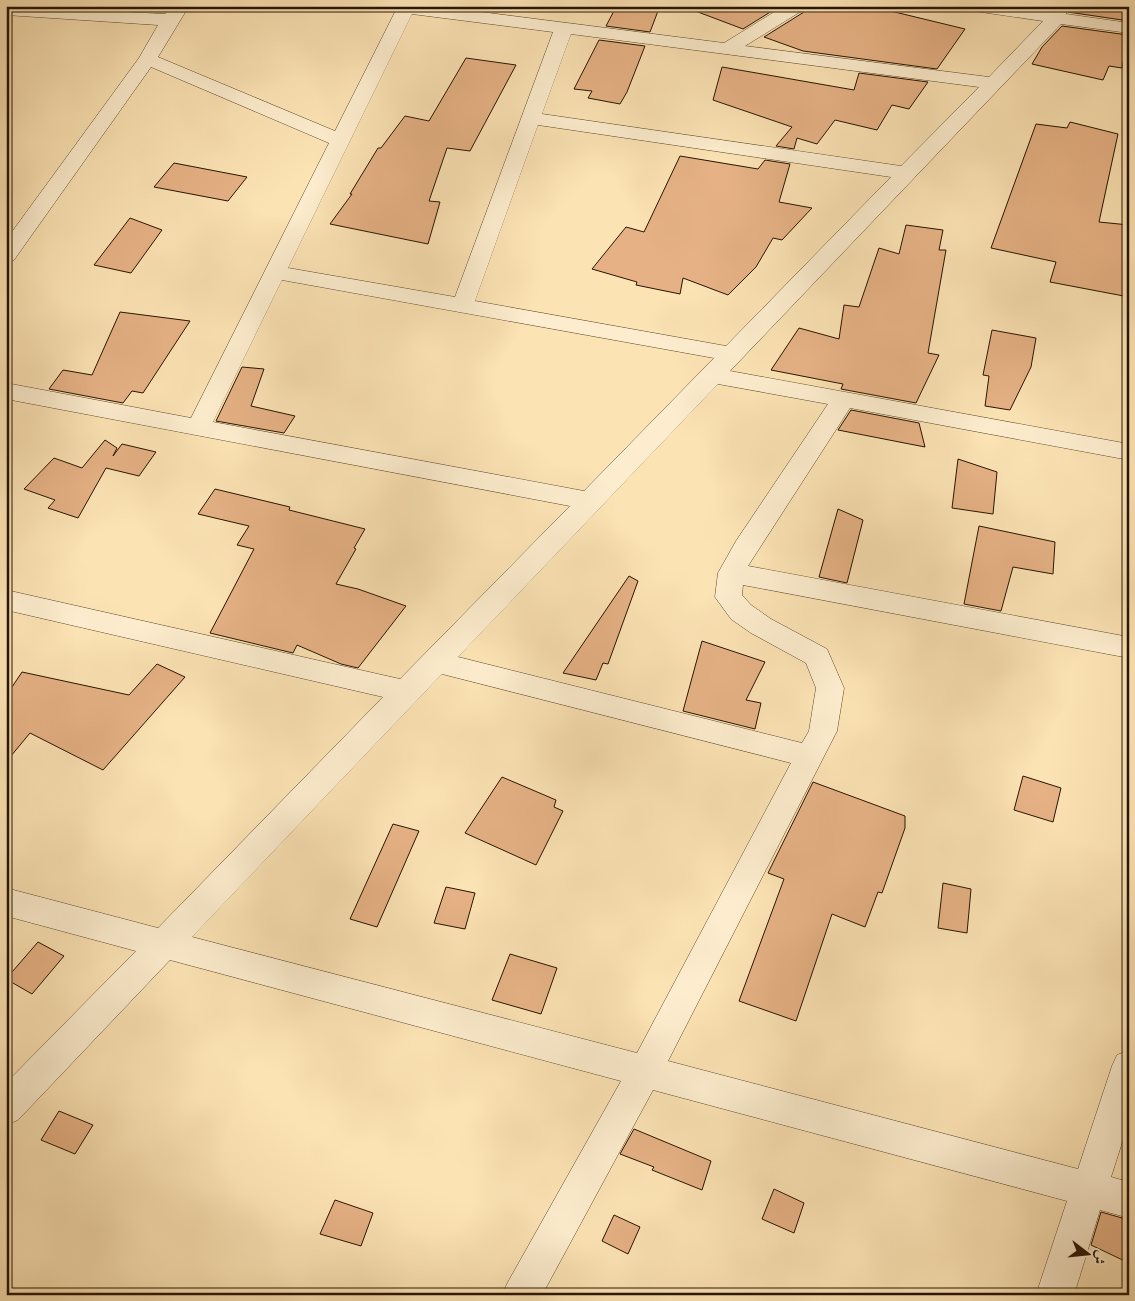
<svg xmlns="http://www.w3.org/2000/svg" width="1135" height="1301" viewBox="0 0 1135 1301" font-family="'Sorts Mill Goudy',Amiri,serif">
	<rect width="100%" height="100%" fill="#fce3b4"/>
	<filter id="stains"><feTurbulence type="fractalNoise" baseFrequency=".004" numOctaves="4"/><feColorMatrix values="0 0 0 0 .2 0 0 0 0 .09 0 0 0 0 .02 0 0 0 .5 -.17"/></filter>
	<radialGradient id="worn" r=".72"><stop offset=".6" stop-color="#630" stop-opacity="0"/><stop offset="1" stop-color="#630" stop-opacity=".3"/></radialGradient>
	<path fill="#e6b285" stroke="#261400" d="M 690,6 L 780,6 L 743,29 L 690,9 Z
		M 808,6 L 870,6 L 965,29 L 937,69 L 803,51 L 764,37 L 804,12 Z
		M 1069,6 L 1129,6 L 1129,21 L 1068,12 Z
		M 616,7 L 658,11 L 650,32 L 606,26 Z
		M 1062,26 L 1128,35 L 1127,58 L 1124,58 L 1122,68 L 1109,66 L 1103,80 L 1032,64 L 1042,47 Z
		M 599,40 L 645,46 L 627,92 L 620,104 L 588,98 L 592,91 L 574,89 Z
		M 466,58 L 516,65 L 470,151 L 447,148 L 429,201 L 440,202 L 428,244 L 330,224 L 352,194 L 350,194 L 378,148 L 381,148 L 405,116 L 429,121 Z
		M 722,67 L 854,90 L 859,73 L 928,82 L 909,109 L 892,105 L 877,130 L 835,120 L 817,144 L 797,138 L 794,149 L 776,146 L 792,127 L 713,100 Z
		M 1070,122 L 1118,134 L 1099,222 L 1129,225 L 1129,297 L 1050,282 L 1056,262 L 991,248 L 1036,124 L 1067,128 Z
		M 680,156 L 758,169 L 765,160 L 790,164 L 779,202 L 812,208 L 782,240 L 773,238 L 756,267 L 728,295 L 683,278 L 680,294 L 636,285 L 637,282 L 592,269 L 626,227 L 644,232 Z
		M 174,163 L 247,177 L 228,201 L 154,187 Z
		M 130,218 L 162,230 L 131,273 L 94,265 Z
		M 906,225 L 943,230 L 939,250 L 946,250 L 928,353 L 939,355 L 916,403 L 841,389 L 843,384 L 771,370 L 799,328 L 839,339 L 844,305 L 859,307 L 879,248 L 899,254 Z
		M 120,312 L 190,321 L 143,393 L 132,391 L 123,403 L 49,389 L 63,370 L 92,375 Z
		M 992,330 L 1036,338 L 1031,367 L 1010,410 L 985,406 L 989,376 L 983,375 Z
		M 242,367 L 264,369 L 251,406 L 295,416 L 284,433 L 216,421 Z
		M 851,410 L 919,423 L 925,447 L 838,430 Z
		M 105,440 L 117,448 L 113,456 L 122,444 L 156,452 L 139,476 L 106,468 L 78,518 L 48,508 L 55,500 L 24,489 L 54,458 L 82,468 Z
		M 958,459 L 997,472 L 993,514 L 952,508 Z
		M 215,489 L 290,507 L 289,510 L 365,529 L 354,548 L 356,549 L 336,584 L 358,589 L 406,606 L 358,668 L 341,664 L 297,645 L 293,653 L 210,633 L 254,549 L 237,545 L 249,526 L 198,514 Z
		M 838,509 L 863,520 L 847,583 L 819,577 Z
		M 979,526 L 1055,542 L 1053,574 L 1013,567 L 1001,611 L 964,604 Z
		M 629,576 L 638,581 L 608,664 L 603,663 L 596,680 L 563,673 Z
		M 702,641 L 765,662 L 746,700 L 761,703 L 755,729 L 683,711 Z
		M 157,664 L 185,677 L 103,770 L 30,733 L 6,762 L 6,696 L 22,672 L 129,695 Z
		M 1023,776 L 1061,788 L 1053,822 L 1014,810 Z
		M 502,777 L 556,800 L 554,807 L 563,811 L 536,865 L 465,833 Z
		M 813,782 L 905,816 L 905,828 L 882,893 L 878,892 L 865,927 L 832,914 L 796,1021 L 739,1001 L 784,879 L 768,873 Z
		M 393,824 L 419,831 L 377,927 L 350,919 Z
		M 943,883 L 971,889 L 967,933 L 938,928 Z
		M 446,887 L 475,893 L 465,929 L 434,923 Z
		M 38,942 L 64,956 L 32,994 L 6,979 Z
		M 510,954 L 557,968 L 541,1014 L 492,1000 Z
		M 59,1111 L 93,1125 L 75,1154 L 41,1140 Z
		M 634,1129 L 711,1161 L 702,1190 L 652,1170 L 654,1167 L 620,1154 Z
		M 774,1189 L 804,1203 L 794,1233 L 762,1219 Z
		M 335,1200 L 373,1213 L 361,1246 L 320,1234 Z
		M 1101,1212 L 1129,1220 L 1129,1263 L 1091,1245 Z
		M 614,1215 L 640,1227 L 628,1254 L 602,1241 Z"/>
	<g fill="none" stroke-linecap="round" stroke-linejoin="round">
		<g stroke="#5c482d" stroke-width="1">
			<path id="minor" d="M 6,6 L 165,14 L 171,6 L 189,6 L 158,57 L 335,131 L 398,6 L 434,6 L 724,43 L 784,6 L 806,6 L 803,10 L 745,46 L 989,77 L 1043,21 L 974,11 L 968,10 L 965,6 L 1013,6 L 1048,11 L 1049,6 L 1067,6 L 1066,14 L 1129,23 L 1129,33 L 1061,24 L 730,371 L 1129,444 L 1129,460 L 850,408 L 748,566 L 1129,637 L 1129,658 L 743,585 L 742,595 L 751,605 L 771,619 L 827,649 L 844,688 L 837,731 L 668,1061 L 1078,1169 L 1112,1066 L 1117,1055 L 1129,1050 L 1129,1121 L 1111,1177 L 1129,1182 L 1129,1218 L 1100,1210 L 1074,1295 L 1036,1295 L 1067,1201 L 653,1090 L 542,1295 L 502,1295 L 508,1282 L 621,1081 L 170,960 L 18,1120 L 6,1125 L 6,1083 L 136,951 L 6,916 L 6,888 L 158,928 L 383,697 L 6,610 L 6,590 L 400,679 L 570,506 L 6,399 L 6,383 L 191,418 L 329,143 L 151,67 L 14,260 L 6,261 L 6,240 L 139,58 L 158,25 L 6,15 ZM 412,14 L 553,32 L 455,297 L 288,268 ZM 571,34 L 979,87 L 901,166 L 542,114 ZM 538,125 L 891,177 L 726,346 L 475,301 ZM 282,280 L 714,358 L 584,491 L 213,422 ZM 718,384 L 828,404 L 736,541 L 718,573 L 715,597 L 731,619 L 751,633 L 806,663 L 816,688 L 809,731 L 802,743 L 458,657 ZM 442,674 L 791,763 L 637,1053 L 192,937 Z"/>
		</g>
		<use href="#minor" fill="#fdedce" fill-rule="evenodd"/>
	</g>
	<rect width="1135" height="1301" fill="none" stroke="#fce3b4" stroke-width="25"/>
	<rect x="8" y="8" width="1120" height="1286" fill="none" stroke="#261400" stroke-width="2.5"/>
	<rect x="12" y="12" width="1110" height="1276" fill="none" stroke="#261400"/>
	<g transform="translate(1088 1254) rotate(106)" stroke="#fdedce" stroke-width="4" paint-order="stroke">
	<path d="M0-4L9 19L0 12L-9 19Z" fill="#261400"/>
	<text y="-8" font-size="14" font-weight="bold" text-anchor="middle" fill="#261400">ش</text>
	</g>
	<rect width="100%" height="100%" filter="url(#stains)"/>
	<rect width="100%" height="100%" fill="url(#worn)"/>
</svg>
